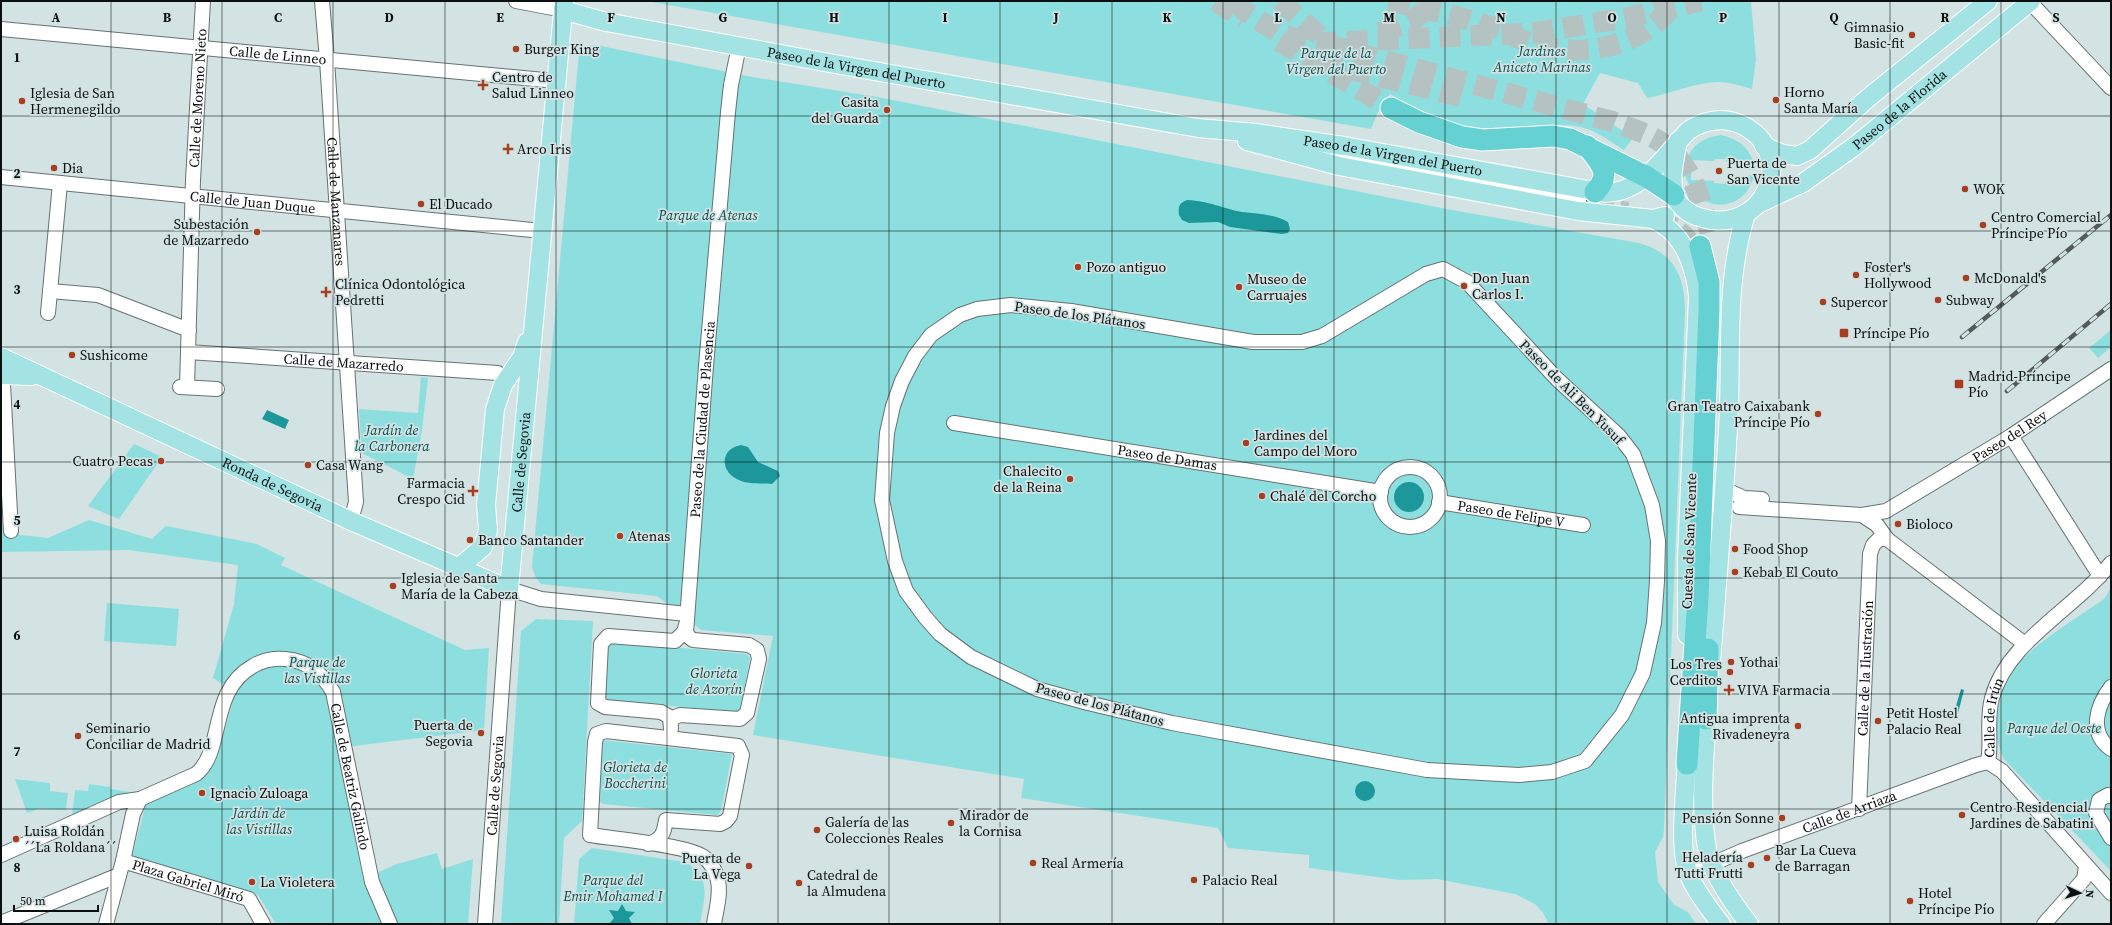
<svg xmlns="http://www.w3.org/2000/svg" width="2112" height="925" viewBox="0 0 2112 925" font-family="'Source Serif 4',serif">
	<rect width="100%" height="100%" fill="#d3e2e2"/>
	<path fill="#8ddfdf" d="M 646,1 L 1751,1 L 1756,59 L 1752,89 C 1742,86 1729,82 1719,82 C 1694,82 1671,94 1647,98 L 1638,83 L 1600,73 L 1583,104 L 1633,138 L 1624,150 C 1613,143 1602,135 1590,130 C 1564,120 1534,128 1508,129 C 1464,131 1426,116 1390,94 L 1377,114 L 1371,129 Z
		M 596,45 L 752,77 L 877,97 L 1452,210 L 1639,243 C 1674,253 1684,275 1685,309 L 1664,829 L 1663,837 L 1655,852 L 1658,882 L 1674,905 L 1688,912 L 1696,924 L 1549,924 L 1543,913 L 1535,904 L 1515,894 L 1437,879 L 1400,880 L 1309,868 L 1309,855 L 1228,848 L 1218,828 L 1021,798 L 1024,779 L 753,735 L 773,636 L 701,630 L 657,596 L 541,584 L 535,576 L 532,567 L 579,52 L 587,46 Z
		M 1720,135 C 1740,139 1752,149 1755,170 L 1749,170 L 1749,163 L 1726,162 L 1726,159 L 1715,159 L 1714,161 L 1691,160 L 1691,168 L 1685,167 C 1689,147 1701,138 1720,135 Z
		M 1685,173 L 1691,173 L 1691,180 L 1714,181 L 1714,183 L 1725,184 L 1725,182 L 1748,183 L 1749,175 L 1754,176 C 1744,216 1693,213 1685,173 Z
		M 2111,330 L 2111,347 L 2098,358 L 2089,348 Z
		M 421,377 L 428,378 L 422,430 L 413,479 L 362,453 L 359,409 L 418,413 Z
		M 134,444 L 162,457 L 119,519 L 88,506 Z
		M 1,518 L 4,533 L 48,538 L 89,520 L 152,539 L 166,526 L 257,544 L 285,558 L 281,565 L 465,650 L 489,648 L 484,730 L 338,748 L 363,879 L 397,864 L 437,853 L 442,869 L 473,859 L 468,924 L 276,924 L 258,895 L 132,857 L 146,803 C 163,796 184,790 200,780 C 216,770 230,711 235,692 L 213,678 L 234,604 L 238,565 L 129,550 L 1,552 Z
		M 2111,588 L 2111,871 L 2004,759 C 1996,742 1995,729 1998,711 C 2000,699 2002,686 2008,676 C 2025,649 2077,618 2104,599 Z
		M 107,603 L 179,609 L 176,646 L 104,641 Z
		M 536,619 L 593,621 L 582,821 L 564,838 L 559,924 L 501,924 L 521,631 Z
		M 610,641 L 747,654 L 750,658 L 740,710 L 735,712 L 607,700 L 604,695 L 607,644 Z
		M 602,740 L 732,754 L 721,811 L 718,815 L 603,804 L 600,802 Z
		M 15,779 L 50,783 L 50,791 L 68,793 L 66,810 L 38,809 L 27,813 Z
		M 89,784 L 110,787 L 111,789 L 129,792 L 72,816 L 75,790 L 88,791 Z
		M 592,848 L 685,862 C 713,878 704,897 700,924 L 574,924 L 579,859 Z"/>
	<path fill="#1d989a" d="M 1187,200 C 1210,201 1221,208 1242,212 C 1258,214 1274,214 1288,222 L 1290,229 L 1288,233 L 1282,234 L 1230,227 L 1218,222 L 1189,223 L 1182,220 L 1179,215 C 1178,207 1179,203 1187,200 Z
		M 267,410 L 289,420 L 285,429 L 262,419 Z
		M 741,445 L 748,447 L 758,462 L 778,471 L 780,476 L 772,484 C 760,483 746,485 735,478 C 719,468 722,448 741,445 Z
		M1394 497a15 15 0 1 1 30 0a15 15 0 1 1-30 0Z
		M 1961,689 L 1964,690 L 1957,717 L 1953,716 Z
		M1355 791a10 10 0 1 1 20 0a10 10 0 1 1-20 0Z
		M 249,785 L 254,794 L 245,799 L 240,791 Z
		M 622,904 L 626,911 L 635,912 L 629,918 L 632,924 L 609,924 L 614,918 L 609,910 L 618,911 Z"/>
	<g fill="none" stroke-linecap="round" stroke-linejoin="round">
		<path stroke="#b5c2c2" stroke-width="14" stroke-dasharray="14 7" stroke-linecap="butt" d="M 1579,200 L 1628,209
			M 1663,218 C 1680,227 1695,236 1699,257"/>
		<path stroke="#b5c2c2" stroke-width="21" stroke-dasharray="21 10" stroke-linecap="butt" d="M 1216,1 L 1244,19
			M 1235,1 L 1245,11 L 1280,34 L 1312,43 L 1533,33 L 1630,17 L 1701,1
			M 1280,1 L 1331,46 L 1614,122 C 1631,129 1651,134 1665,145 C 1694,168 1703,206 1712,240
			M 1389,1 C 1424,8 1458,16 1492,27 C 1508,31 1521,41 1537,45 C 1583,58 1639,47 1670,9
			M 1380,33 L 1412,21 L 1434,3
			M 1279,41 L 1391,108
			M 1320,62 L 1463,97"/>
		<g stroke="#657272" stroke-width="16">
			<g id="minor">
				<path id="s1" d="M 322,1 L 327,60 L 356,502 L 351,521"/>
				<path d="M 516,1 L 563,10"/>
				<path d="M 2029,1 L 2111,88"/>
				<path id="s2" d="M 1,29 L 555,81"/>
				<path d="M 1312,150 L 1579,200"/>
				<path id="s3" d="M 1,177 L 542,231"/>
				<path d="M 1443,269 L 1467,282 L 1557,379 L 1619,436 L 1633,454 L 1652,505 L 1658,541 L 1657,581 L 1654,623 L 1643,673 L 1622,715 L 1585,761 L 1552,772 L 1519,775 L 1427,770 L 1172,723 L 1088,703 L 1037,689 L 971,657 L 940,634 L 925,617 L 906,591 L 895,561 L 882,500 L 887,433 L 893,406 L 902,381 L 915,356 L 931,335 L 960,315 L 977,309 L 1011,305 L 1071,311 L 1253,342 L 1302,342 L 1322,336 L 1426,274 Z"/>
				<path d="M 50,291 L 98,295 L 189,330"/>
				<path d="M 48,313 L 60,183"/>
				<path id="s4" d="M 188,352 L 498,373"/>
				<path d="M 2,366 L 11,531"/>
				<path d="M 180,387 L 217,389"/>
				<path id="s5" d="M 187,387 L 193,180 L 203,1"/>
				<path id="s6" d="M 954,423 L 1381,492"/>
				<path d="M 2011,436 L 2100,576"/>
				<circle cx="1410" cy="497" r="30"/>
				<path d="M 1724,489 L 1744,498 L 1762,499"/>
				<path id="s7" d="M 1439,502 L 1583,525"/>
				<path id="s8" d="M 1739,507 L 1862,515 L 1886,511 L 2011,436 L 2111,369"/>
				<path d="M 1862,515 L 1877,525 L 1887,539 L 2025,644"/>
				<path d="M 2111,687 C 2097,705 2088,733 2111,749"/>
				<path id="s9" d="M 671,722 L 673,718 L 680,715 L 740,719 L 747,713 L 759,659 L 757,650 L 749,645 L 693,640 L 689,637 L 686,633 L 706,366 L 728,112 L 731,85 L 739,46"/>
				<path d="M 671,729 L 670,717 L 661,712 L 605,707 L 598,703 L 601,644 L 608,636 L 675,641 L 684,632 L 686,625"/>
				<path id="s10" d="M 1988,762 C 1992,741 1986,720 1992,698 C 2007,641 2075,609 2111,563"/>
				<path d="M 2111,796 L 2108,795 L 2099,800 L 2096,813 L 2111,838"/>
				<path id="s11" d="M 1859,809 L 1870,554 L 1873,545 L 1879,539 L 1887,539"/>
				<path d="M 648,844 C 662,840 664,833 666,820 L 720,824 L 726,821 L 730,816 L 742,755 L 738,746 L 606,731 L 597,734 L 595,742 L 590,835 C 614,839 685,845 702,856 C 710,861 717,872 718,881 C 721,895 716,910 714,924"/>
				<path id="s12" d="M 1,855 L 119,802 L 140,799 L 196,774 C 225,751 208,691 253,666 C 263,660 274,658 285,659 C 308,661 322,673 333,692 L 372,882 L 390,924"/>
				<path id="s13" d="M 123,861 L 249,899 L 263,924"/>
				<path id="s14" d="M 1689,874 L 1742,851 L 1976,765 L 1988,762 L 2002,771 L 2111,893"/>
				<path d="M 1,923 L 119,875"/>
				<path d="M 106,924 L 123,861 L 133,814 L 140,799"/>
				<path id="s15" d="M 485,924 L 509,589 L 541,599 L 687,614"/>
				<path d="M 2044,924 L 2084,879 L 2086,866"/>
			</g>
		</g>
		<g stroke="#fff" stroke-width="20">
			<g id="major">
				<path id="s16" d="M 563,10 L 606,22 L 857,68 L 1198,128 L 1256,133 L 1344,146 L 1605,193 C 1645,192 1664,155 1689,130 C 1707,119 1726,116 1746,127 C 1798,157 1763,238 1699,217 C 1689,214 1676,205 1674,193 C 1670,176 1675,158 1678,141"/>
				<path d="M 1247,141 L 1339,166 L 1578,211 L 1653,219 L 1665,216"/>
				<path d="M 1764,146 L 1783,154 L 1797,156 L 1810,150 L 1868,98 L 1988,1"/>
				<path id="s17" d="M 1758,204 L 1803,183 L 1855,146 L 2031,1"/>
				<path d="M 1653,219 C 1683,232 1695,265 1698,296 L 1687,557 L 1687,635"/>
				<path id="s18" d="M 1,357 L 351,521 L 509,589 L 564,1"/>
				<path d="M 1,375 L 32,376"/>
				<path d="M 458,568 L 483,547 L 488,530 L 486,505 L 495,409 L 503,385 L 522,357 L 527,342"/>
				<path d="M 1711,663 C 1717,579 1725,494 1729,409 C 1731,344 1726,278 1746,214"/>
				<path d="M 1708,705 C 1705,743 1697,831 1712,865 C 1721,886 1735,906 1749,924"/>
				<path d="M 1687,751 C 1687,784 1677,847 1689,875 C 1696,892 1710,910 1721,924"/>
			</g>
		</g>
		<g stroke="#fff" stroke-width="23">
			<path id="highway" d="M 1391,108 L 1419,122 L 1462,137 L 1483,140 L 1553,136 L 1570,139 L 1647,177 L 1674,195
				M 1587,146 C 1600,163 1613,173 1595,192
				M 1706,719 L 1708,649
				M 1687,764 L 1698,598 L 1709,310 L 1709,282 L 1700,246"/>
		</g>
		<use href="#minor" stroke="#fff" stroke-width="14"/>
		<use href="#major" stroke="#a3e3e4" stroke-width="18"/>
		<use href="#highway" stroke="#65d1d2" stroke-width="21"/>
		<g stroke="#525a5a" stroke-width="4.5">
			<path id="rail" d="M 1962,337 L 2111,215
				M 2007,391 L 2111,304"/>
		</g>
		<use href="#rail" stroke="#d3e2e2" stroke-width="3" stroke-dasharray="9" stroke-linecap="butt"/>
	</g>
	<path fill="none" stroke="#0a0f0f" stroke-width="1" stroke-opacity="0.55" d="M 111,1 L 111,924M 222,1 L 222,924M 333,1 L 333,924M 445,1 L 445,924M 556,1 L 556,924M 667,1 L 667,924M 778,1 L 778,924M 889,1 L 889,924M 1000,1 L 1000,924M 1112,1 L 1112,924M 1223,1 L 1223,924M 1334,1 L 1334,924M 1445,1 L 1445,924M 1556,1 L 1556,924M 1667,1 L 1667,924M 1779,1 L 1779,924M 1890,1 L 1890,924M 2001,1 L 2001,924M 1,116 L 2111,116M 1,231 L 2111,231M 1,347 L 2111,347M 1,462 L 2111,462M 1,578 L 2111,578M 1,694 L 2111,694M 1,809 L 2111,809"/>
	<g fill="#a63e21" stroke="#d3e2e2" stroke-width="1.5">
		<circle cx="1912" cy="35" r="4"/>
		<circle cx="516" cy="49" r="4"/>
		<path d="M481 79h4v4h4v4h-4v4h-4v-4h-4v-4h4z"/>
		<circle cx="1776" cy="100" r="4"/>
		<circle cx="22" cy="101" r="4"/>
		<circle cx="887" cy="110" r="4"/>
		<path d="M506 143h4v4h4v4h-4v4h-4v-4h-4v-4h4z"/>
		<circle cx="54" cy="168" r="4"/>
		<circle cx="1719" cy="171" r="4"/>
		<circle cx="1965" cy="189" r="4"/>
		<circle cx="421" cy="204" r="4"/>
		<circle cx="1983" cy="225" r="4"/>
		<circle cx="257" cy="232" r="4"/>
		<circle cx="1078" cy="267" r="4"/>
		<circle cx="1856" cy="275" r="4"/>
		<circle cx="1966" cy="278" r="4"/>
		<circle cx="1464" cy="286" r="4"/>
		<circle cx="1239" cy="287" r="4"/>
		<path d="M324 286h4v4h4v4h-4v4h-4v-4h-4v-4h4z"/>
		<circle cx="1938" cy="300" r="4"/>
		<circle cx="1823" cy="302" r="4"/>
		<rect x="1839" y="328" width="10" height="10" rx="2"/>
		<circle cx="72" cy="355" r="4"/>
		<rect x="1954" y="379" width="10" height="10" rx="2"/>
		<circle cx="1818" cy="414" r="4"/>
		<circle cx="1246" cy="443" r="4"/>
		<circle cx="161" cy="461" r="4"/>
		<circle cx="308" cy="465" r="4"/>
		<circle cx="1070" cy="479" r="4"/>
		<path d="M471 485h4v4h4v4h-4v4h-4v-4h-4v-4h4z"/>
		<circle cx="1262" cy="496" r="4"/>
		<circle cx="1898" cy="524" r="4"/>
		<circle cx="620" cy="536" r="4"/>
		<circle cx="470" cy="540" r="4"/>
		<circle cx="1735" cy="549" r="4"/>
		<circle cx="1735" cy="572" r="4"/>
		<circle cx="393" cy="586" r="4"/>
		<circle cx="1731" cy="662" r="4"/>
		<circle cx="1730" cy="672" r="4"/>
		<path d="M1727 684h4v4h4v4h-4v4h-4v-4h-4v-4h4z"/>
		<circle cx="1878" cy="721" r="4"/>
		<circle cx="1798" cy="726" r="4"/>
		<circle cx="481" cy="733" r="4"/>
		<circle cx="78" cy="736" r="4"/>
		<circle cx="202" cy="793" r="4"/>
		<circle cx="1962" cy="815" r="4"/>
		<circle cx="1782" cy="818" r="4"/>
		<circle cx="951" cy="823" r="4"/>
		<circle cx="817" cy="830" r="4"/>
		<circle cx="16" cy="839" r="4"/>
		<circle cx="1767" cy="858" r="4"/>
		<circle cx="1033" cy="863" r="4"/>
		<circle cx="1751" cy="865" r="4"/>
		<circle cx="749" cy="866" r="4"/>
		<circle cx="1194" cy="880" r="4"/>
		<circle cx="252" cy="882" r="4"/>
		<circle cx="799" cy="883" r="4"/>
		<circle cx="1910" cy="901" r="4"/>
	</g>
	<g text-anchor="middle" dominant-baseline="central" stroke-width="3.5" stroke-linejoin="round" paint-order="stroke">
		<g font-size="14" fill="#0a0f0f" stroke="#d3e2e2" text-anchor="start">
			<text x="1904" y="27" text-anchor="end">Gimnasio<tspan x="1904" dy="16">Basic-fit</tspan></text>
			<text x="524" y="49">Burger King</text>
			<text x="492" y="77">Centro de<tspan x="492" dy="16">Salud Linneo</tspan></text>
			<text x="1784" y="92">Horno<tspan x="1784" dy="16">Santa María</tspan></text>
			<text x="30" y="93">Iglesia de San<tspan x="30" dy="16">Hermenegildo</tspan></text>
			<text x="879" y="102" text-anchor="end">Casita<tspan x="879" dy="16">del Guarda</tspan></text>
			<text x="517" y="149">Arco Iris</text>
			<text x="1727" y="163">Puerta de<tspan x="1727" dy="16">San Vicente</tspan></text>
			<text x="62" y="168">Dia</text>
			<text x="1973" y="189">WOK</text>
			<text x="429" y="204">El Ducado</text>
			<text x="1991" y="217">Centro Comercial<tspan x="1991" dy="16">Príncipe Pío</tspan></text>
			<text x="249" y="224" text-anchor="end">Subestación<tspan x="249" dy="16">de Mazarredo</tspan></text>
			<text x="1086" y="267">Pozo antiguo</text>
			<text x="1864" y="267">Foster's<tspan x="1864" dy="16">Hollywood</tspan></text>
			<text x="1472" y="278">Don Juan<tspan x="1472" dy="16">Carlos I.</tspan></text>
			<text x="1974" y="278">McDonald's</text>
			<text x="1247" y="279">Museo de<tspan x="1247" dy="16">Carruajes</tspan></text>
			<text x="335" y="284">Clínica Odontológica<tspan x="335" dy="16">Pedretti</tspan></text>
			<text x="1946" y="300">Subway</text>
			<text x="1831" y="302">Supercor</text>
			<text x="1853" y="333">Príncipe Pío</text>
			<text x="80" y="355">Sushicome</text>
			<text x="1968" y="376">Madrid-Príncipe<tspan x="1968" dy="16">Pío</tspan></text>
			<text x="1810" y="406" text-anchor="end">Gran Teatro Caixabank<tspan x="1810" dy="16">Príncipe Pío</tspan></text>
			<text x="1254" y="435">Jardines del<tspan x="1254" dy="16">Campo del Moro</tspan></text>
			<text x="153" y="461" text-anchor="end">Cuatro Pecas</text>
			<text x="316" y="465">Casa Wang</text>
			<text x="1062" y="471" text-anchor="end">Chalecito<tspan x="1062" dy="16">de la Reina</tspan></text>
			<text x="465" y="483" text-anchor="end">Farmacia<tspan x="465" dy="16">Crespo Cid</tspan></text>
			<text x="1270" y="496">Chalé del Corcho</text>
			<text x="1906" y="524">Bioloco</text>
			<text x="628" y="536">Atenas</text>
			<text x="478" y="540">Banco Santander</text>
			<text x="1743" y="549">Food Shop</text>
			<text x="1743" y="572">Kebab El Couto</text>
			<text x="401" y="578">Iglesia de Santa<tspan x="401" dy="16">María de la Cabeza</tspan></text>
			<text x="1739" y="662">Yothai</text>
			<text x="1722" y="664" text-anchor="end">Los Tres<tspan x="1722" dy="16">Cerditos</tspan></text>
			<text x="1737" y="690">VIVA Farmacia</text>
			<text x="1886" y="713">Petit Hostel<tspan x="1886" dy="16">Palacio Real</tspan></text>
			<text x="1790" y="718" text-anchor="end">Antigua imprenta<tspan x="1790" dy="16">Rivadeneyra</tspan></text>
			<text x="473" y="725" text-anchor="end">Puerta de<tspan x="473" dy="16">Segovia</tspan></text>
			<text x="86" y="728">Seminario<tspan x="86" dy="16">Conciliar de Madrid</tspan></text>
			<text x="210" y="793">Ignacio Zuloaga</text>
			<text x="1970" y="807">Centro Residencial<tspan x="1970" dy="16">Jardines de Sabatini</tspan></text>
			<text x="959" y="815">Mirador de<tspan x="959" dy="16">la Cornisa</tspan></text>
			<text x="1774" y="818" text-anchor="end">Pensión Sonne</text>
			<text x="825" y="822">Galería de las<tspan x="825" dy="16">Colecciones Reales</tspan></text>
			<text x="24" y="831">Luisa Roldán<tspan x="24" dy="16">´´La Roldana´´</tspan></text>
			<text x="1775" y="850">Bar La Cueva<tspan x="1775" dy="16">de Barragan</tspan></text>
			<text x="1743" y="857" text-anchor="end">Heladería<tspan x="1743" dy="16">Tutti Frutti</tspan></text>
			<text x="741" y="858" text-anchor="end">Puerta de<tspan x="741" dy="16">La Vega</tspan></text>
			<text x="1041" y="863">Real Armería</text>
			<text x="807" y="875">Catedral de<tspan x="807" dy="16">la Almudena</tspan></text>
			<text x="1202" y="880">Palacio Real</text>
			<text x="260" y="882">La Violetera</text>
			<text x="1918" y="893">Hotel<tspan x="1918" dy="16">Príncipe Pío</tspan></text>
		</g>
		<g font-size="14" font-style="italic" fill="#094d4e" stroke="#d3e2e2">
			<text x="1542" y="51">Jardines<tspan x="1542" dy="16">Aniceto Marinas</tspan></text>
			<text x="1336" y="53">Parque de la<tspan x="1336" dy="16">Virgen del Puerto</tspan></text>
			<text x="708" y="215">Parque de Atenas</text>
			<text x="392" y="430">Jardín de<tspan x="392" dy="16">la Carbonera</tspan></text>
			<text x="317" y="662">Parque de<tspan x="317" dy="16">las Vistillas</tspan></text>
			<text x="714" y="673">Glorieta<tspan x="714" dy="16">de Azorín</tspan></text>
			<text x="2054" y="728">Parque del Oeste</text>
			<text x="635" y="767">Glorieta de<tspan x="635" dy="16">Boccherini</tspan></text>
			<text x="259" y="813">Jardín de<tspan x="259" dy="16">las Vistillas</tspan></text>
			<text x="613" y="880">Parque del<tspan x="613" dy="16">Emir Mohamed I</tspan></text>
		</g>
		<g font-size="14" fill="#0a0f0f" stroke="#d3e2e2">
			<text stroke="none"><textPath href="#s2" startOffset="278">Calle de Linneo</textPath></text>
			<text stroke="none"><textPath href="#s16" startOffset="299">Paseo de la Virgen del Puerto</textPath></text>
			<text stroke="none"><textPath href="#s5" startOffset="289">Calle de Moreno Nieto</textPath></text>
			<text stroke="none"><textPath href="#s17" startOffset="171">Paseo de la Florida</textPath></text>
			<text stroke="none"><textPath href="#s16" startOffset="843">Paseo de la Virgen del Puerto</textPath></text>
			<text stroke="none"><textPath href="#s3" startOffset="253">Calle de Juan Duque</textPath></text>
			<text stroke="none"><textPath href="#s1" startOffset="201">Calle de Manzanares</textPath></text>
			<text transform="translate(1080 315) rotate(8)">Paseo de los Plátanos</text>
			<text stroke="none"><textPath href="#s4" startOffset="156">Calle de Mazarredo</textPath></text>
			<text transform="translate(1572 392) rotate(45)">Paseo de Ali Ben Yusuf</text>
			<text stroke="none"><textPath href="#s9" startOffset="436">Paseo de la Ciudad de Plasencia</textPath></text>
			<text stroke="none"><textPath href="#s8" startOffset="292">Paseo del Rey</textPath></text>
			<text stroke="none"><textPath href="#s6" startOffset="216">Paseo de Damas</textPath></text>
			<text stroke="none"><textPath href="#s18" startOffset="686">Calle de Segovia</textPath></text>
			<text stroke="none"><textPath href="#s18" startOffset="300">Ronda de Segovia</textPath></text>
			<text stroke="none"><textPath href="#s7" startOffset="73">Paseo de Felipe V</textPath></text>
			<text transform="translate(1689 541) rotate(-88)">Cuesta de San Vicente</text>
			<text stroke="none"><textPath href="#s11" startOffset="141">Calle de la Ilustración</textPath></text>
			<text transform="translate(1100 704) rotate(15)">Paseo de los Plátanos</text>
			<text stroke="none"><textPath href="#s10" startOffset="45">Calle de Irún</textPath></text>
			<text stroke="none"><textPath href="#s12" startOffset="518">Calle de Beatriz Galindo</textPath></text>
			<text stroke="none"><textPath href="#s15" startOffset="139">Calle de Segovia</textPath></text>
			<text stroke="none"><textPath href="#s14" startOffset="172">Calle de Arriaza</textPath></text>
			<text stroke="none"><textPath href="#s13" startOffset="68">Plaza Gabriel Miró</textPath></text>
		</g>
	</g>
	<g font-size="13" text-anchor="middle" font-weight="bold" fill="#0a0f0f" stroke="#d3e2e2" stroke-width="3.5" stroke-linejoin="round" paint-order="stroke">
		<text x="56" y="22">A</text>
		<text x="167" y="22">B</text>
		<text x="278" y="22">C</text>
		<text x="389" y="22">D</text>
		<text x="500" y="22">E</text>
		<text x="611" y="22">F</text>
		<text x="723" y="22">G</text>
		<text x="834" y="22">H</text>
		<text x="945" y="22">I</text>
		<text x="1056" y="22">J</text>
		<text x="1167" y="22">K</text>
		<text x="1278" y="22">L</text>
		<text x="1389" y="22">M</text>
		<text x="1501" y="22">N</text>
		<text x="1612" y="22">O</text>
		<text x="1723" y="22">P</text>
		<text x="1834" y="22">Q</text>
		<text x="1945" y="22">R</text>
		<text x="2056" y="22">S</text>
		<text x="17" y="62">1</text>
		<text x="17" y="178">2</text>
		<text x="17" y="294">3</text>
		<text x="17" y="409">4</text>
		<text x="17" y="525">5</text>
		<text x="17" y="640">6</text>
		<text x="17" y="756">7</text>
		<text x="17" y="872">8</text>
	</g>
	<rect width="2112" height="925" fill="none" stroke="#0a0f0f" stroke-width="4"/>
	<g transform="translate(2080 893) rotate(94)" stroke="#d3e2e2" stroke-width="3" paint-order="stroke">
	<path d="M0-3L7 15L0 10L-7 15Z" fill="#0a0f0f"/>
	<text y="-6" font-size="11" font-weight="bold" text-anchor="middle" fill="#0a0f0f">N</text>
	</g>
	<path d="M14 905v6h84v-6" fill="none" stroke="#0a0f0f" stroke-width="2"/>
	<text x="20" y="905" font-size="12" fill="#0a0f0f" stroke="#d3e2e2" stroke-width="3" paint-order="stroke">50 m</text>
</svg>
